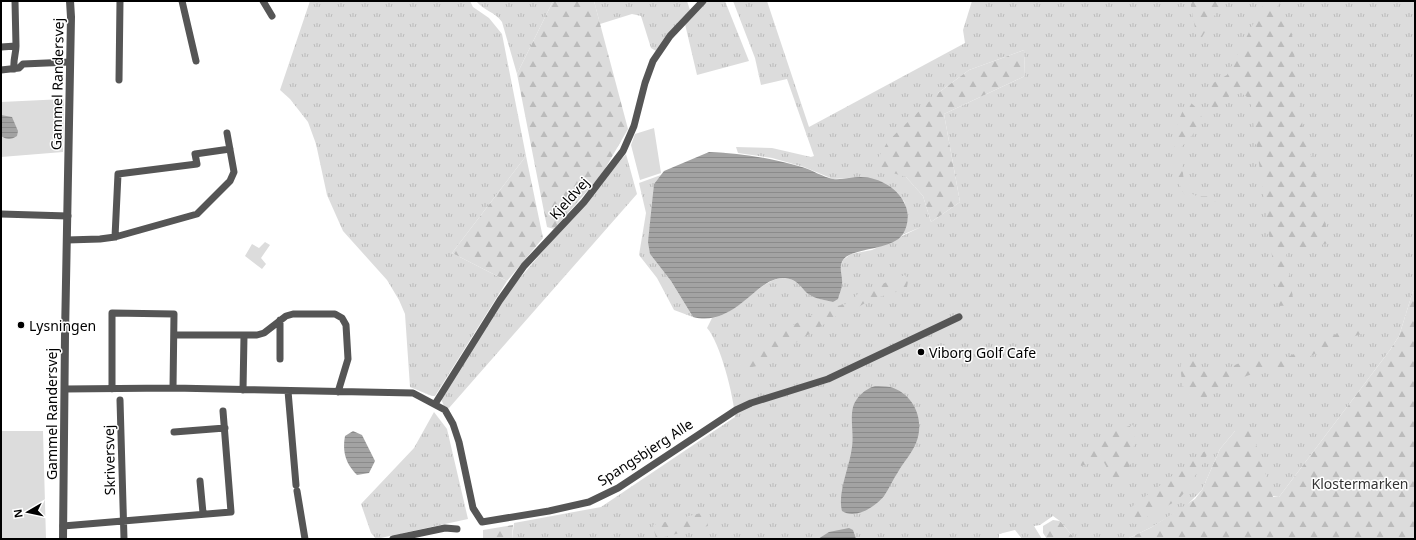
<svg xmlns="http://www.w3.org/2000/svg" width="1416" height="540" viewBox="0 0 1416 540" font-family="'Noto Sans',sans-serif">
	<defs>
		<pattern id="grass-tufts" width="24" height="20" patternUnits="userSpaceOnUse"><rect width="24" height="20" fill="#dcdcdc"/><path d="M3 7l-1-3M5 7V3M7 7l1-3M15 17l-1-3M17 17v-4M19 17l1-3" fill="none" stroke="#bbb"/></pattern>
		<pattern id="forest-firs" width="22" height="20" patternUnits="userSpaceOnUse"><rect width="22" height="20" fill="#dcdcdc"/><path d="M5 1l3.5 6h-7zM16 11l3.5 6h-7z" fill="#bbb"/></pattern>
		<pattern id="water-rules" width="6" height="5" patternUnits="userSpaceOnUse"><rect width="6" height="5" fill="#a3a3a3"/><path d="M0 2.5h6" fill="none" stroke="#8b8b8b"/></pattern>
	</defs>
	<rect width="100%" height="100%" fill="#fff"/>
	<path fill="url(#grass-tufts)" fill-rule="evenodd" d="M 310,1 L 470,1 L 473,7 L 489,18 L 502,34 L 526,156 L 452,253 L 507,281 L 435,396 L 432,396 L 410,387 L 405,314 L 399,300 L 387,280 L 343,231 L 327,195 L 316,144 L 308,122 L 290,99 L 280,90 Z
		M 476,1 L 553,1 L 517,74 L 502,22 C 495,12 483,10 476,1 Z
		M 594,1 L 687,1 L 690,10 L 656,51 L 651,48 L 641,16 L 632,14 L 600,24 Z
		M 706,1 L 725,1 L 749,61 L 697,75 L 685,24 Z
		M 733,1 L 767,1 L 809,127 L 965,43 L 963,30 L 972,1 L 1415,1 L 1415,290 L 1413,291 L 1399,336 L 1390,350 L 1279,497 L 1272,496 L 1262,467 L 1235,431 L 1220,449 L 1202,490 L 1186,506 L 1152,527 L 1127,539 L 1075,539 L 1060,521 L 1053,516 L 1040,525 L 1034,526 L 1042,539 L 1022,539 L 1015,530 L 999,534 L 999,539 L 512,539 L 514,523 L 601,507 L 735,417 C 734,397 720,342 707,328 L 712,318 C 738,314 762,277 784,278 C 796,278 801,288 810,294 C 817,299 825,300 833,302 L 842,284 L 840,268 L 843,260 L 851,254 L 872,250 L 921,227 L 902,235 C 908,222 908,215 904,201 L 862,177 L 833,179 L 804,167 L 772,158 L 738,153 L 736,147 L 772,148 L 811,157 L 814,156 L 787,79 L 761,85 L 755,58 ZM 1024,50 L 1025,76 L 944,114 L 960,202 L 931,222 L 923,196 L 906,177 L 938,93 L 969,70 Z
		M 626,154 L 637,194 L 449,408 L 444,406 L 441,399 L 508,292 Z
		M 661,175 L 654,184 L 650,254 L 671,281 L 693,317 L 674,310 L 657,278 L 639,255 L 646,213 L 639,183 Z
		M 434,412 L 447,429 L 468,519 L 376,539 L 371,533 L 361,504 L 414,448 Z"/>
	<path fill="url(#forest-firs)" d="M 553,1 L 594,1 L 628,129 L 602,174 L 554,229 L 547,227 L 517,74 Z
		M 1190,1 L 1223,1 L 1198,44 Z
		M 1265,1 L 1281,1 L 1277,8 L 1292,34 L 1304,139 L 1314,163 L 1329,243 L 1297,250 L 1295,240 L 1284,240 L 1294,305 L 1279,306 L 1250,99 L 1234,88 L 1225,103 L 1211,111 L 1208,86 L 1227,75 Z
		M 1024,50 L 1025,76 L 944,114 L 960,202 L 931,222 L 923,196 L 906,177 L 873,167 L 888,141 L 938,93 L 969,70 Z
		M 1191,103 C 1198,109 1204,115 1201,125 L 1177,152 C 1168,144 1180,115 1186,105 Z
		M 526,156 L 543,238 L 507,281 L 452,253 Z
		M 1182,159 C 1183,171 1182,192 1197,196 C 1203,197 1210,196 1216,197 L 1218,201 C 1196,203 1183,203 1178,178 C 1177,172 1175,165 1177,160 Z
		M 905,275 L 908,281 L 907,287 C 895,294 882,295 869,301 C 856,307 857,311 841,313 L 762,365 L 747,368 L 744,366 L 744,362 L 748,354 L 765,348 L 777,336 L 795,324 L 823,309 L 846,304 L 859,293 Z
		M 1415,290 L 1415,539 L 1127,539 L 1152,527 L 1195,499 L 1202,490 L 1220,449 L 1235,431 L 1248,426 L 1252,432 L 1273,497 L 1279,497 L 1390,350 L 1399,336 L 1413,291 Z
		M 1362,327 L 1366,328 L 1367,332 L 1338,342 L 1289,367 L 1255,373 L 1230,382 L 1200,401 L 1191,400 C 1188,395 1182,387 1182,381 C 1177,351 1189,350 1205,372 L 1222,372 L 1237,364 L 1261,358 L 1288,357 L 1330,336 Z
		M 1133,425 C 1138,437 1130,472 1123,483 L 1115,481 L 1102,459 L 1081,466 L 1078,455 L 1092,448 L 1103,434 Z
		M 1210,447 L 1204,462 L 1184,493 L 1178,500 L 1134,524 L 1130,522 L 1129,509 Z
		M 705,512 L 708,526 L 656,539 L 653,525 Z
		M 1053,520 L 1060,521 L 1075,539 L 1047,539 L 1043,533 L 1043,526 Z
		M 513,525 L 512,539 L 483,539 L 483,530 Z"/>
	<path fill="#dcdcdc" d="M 64,99 L 63,152 L 1,157 L 1,102 Z
		M 654,128 L 661,173 L 640,180 L 631,145 L 635,134 Z
		M 265,242 L 270,245 L 261,258 L 266,264 L 262,269 L 245,256 L 252,244 L 259,248 Z
		M 1,431 L 43,431 L 46,539 L 1,539 Z"/>
	<path fill="url(#water-rules)" d="M 1,115 L 12,117 L 18,131 L 17,136 C 11,140 7,140 1,136 Z
		M 709,152 C 741,153 771,158 802,167 C 812,170 823,177 833,179 C 842,180 852,177 861,177 C 879,177 900,189 906,207 C 909,216 908,225 903,234 C 892,251 852,247 843,260 C 838,268 843,276 842,284 C 842,289 839,294 838,299 L 833,302 C 824,300 815,299 807,293 C 800,286 796,279 785,278 C 757,275 736,328 693,317 L 671,281 L 650,254 L 648,242 L 654,184 L 664,171 Z
		M 875,386 C 879,386 885,386 890,387 C 915,394 925,421 916,443 C 912,453 903,463 898,472 C 893,479 889,489 884,496 C 875,507 855,520 842,511 C 837,493 850,466 852,447 C 854,434 850,420 853,407 C 856,397 865,389 875,386 Z
		M 353,431 L 362,435 L 375,461 L 369,473 L 357,475 C 346,464 342,452 345,436 Z
		M 849,528 L 853,530 L 856,539 L 818,539 L 829,532 Z"/>
	<g fill="none" stroke-linecap="round" stroke-linejoin="round">
		<path stroke="#555" stroke-width="7" d="M 182,1 L 196,61
			M 263,1 L 272,16
			M 1,47 L 16,46
			M 14,69 C 13,59 16,54 16,46 L 15,1
			M 1,70 L 19,68 L 23,64 L 70,62
			M 119,80 L 120,1
			M 1,214 L 68,216
			M 115,237 L 118,174 L 197,164 L 195,154 L 230,149
			M 67,240 L 100,239 L 115,237 L 197,214 L 230,181 L 234,172 L 227,133
			M 280,320 L 280,359
			M 174,335 L 257,335 L 264,333 L 286,316 L 293,314 L 335,314 L 342,318 L 346,325 L 348,359 L 338,392
			M 65,389 L 173,388 L 413,393 L 445,410 L 453,424 L 459,442 L 473,508 L 482,522 L 549,511 L 589,502 L 618,488 L 736,410 L 751,403 L 828,379 L 959,317
			M 112,389 L 112,313 L 174,314 L 173,388
			M 243,390 L 244,336
			M 288,391 L 296,485
			M 120,400 L 124,539
			M 435,404 L 500,300 L 524,266 L 584,202 L 623,151 L 634,126 L 645,83 L 653,61 L 670,36 L 703,1
			M 174,432 L 225,428
			M 200,481 L 203,513
			M 297,491 L 305,539
			M 63,526 L 231,512 L 223,411
			M 393,539 L 445,528 L 457,529"/>
		<path stroke="#555" stroke-width="8" d="M 63,539 L 65,335 L 71,17 L 70,1"/>
	</g>
	<g fill="#000" stroke="#fff" stroke-width="1.5">
		<circle cx="21" cy="325" r="4"/>
		<circle cx="921" cy="352" r="4"/>
	</g>
	<g text-anchor="middle" dominant-baseline="central" stroke-width="3" stroke-linejoin="round" paint-order="stroke">
		<g font-size="14" fill="#000" stroke="#fff">
			<text transform="translate(57 84) rotate(-89)">Gammel Randersvej</text>
			<text transform="translate(569 198) rotate(-48)">Kjeldvej</text>
			<text transform="translate(51 414) rotate(-90)">Gammel Randersvej</text>
			<text transform="translate(645 452) rotate(-33)">Spangsbjerg Alle</text>
			<text transform="translate(109 460) rotate(-91)">Skriversvej</text>
		</g>
		<g font-size="14" fill="#000" stroke="#fff" text-anchor="start">
			<text x="29" y="325">Lysningen</text>
			<text x="929" y="352">Viborg Golf Cafe</text>
		</g>
		<g font-size="14" fill="#333" stroke="#fff">
			<text x="1360" y="483">Klostermarken</text>
		</g>
	</g>
	<rect width="1416" height="540" fill="none" stroke="#000000" stroke-width="4"/>
	<g transform="translate(28 512) rotate(261)" stroke="#ffffff" stroke-width="3" paint-order="stroke">
	<path d="M0-3L7 15L0 10L-7 15Z" fill="#000000"/>
	<text y="-6" font-size="11" font-weight="bold" text-anchor="middle" fill="#000000">N</text>
	</g>
</svg>
